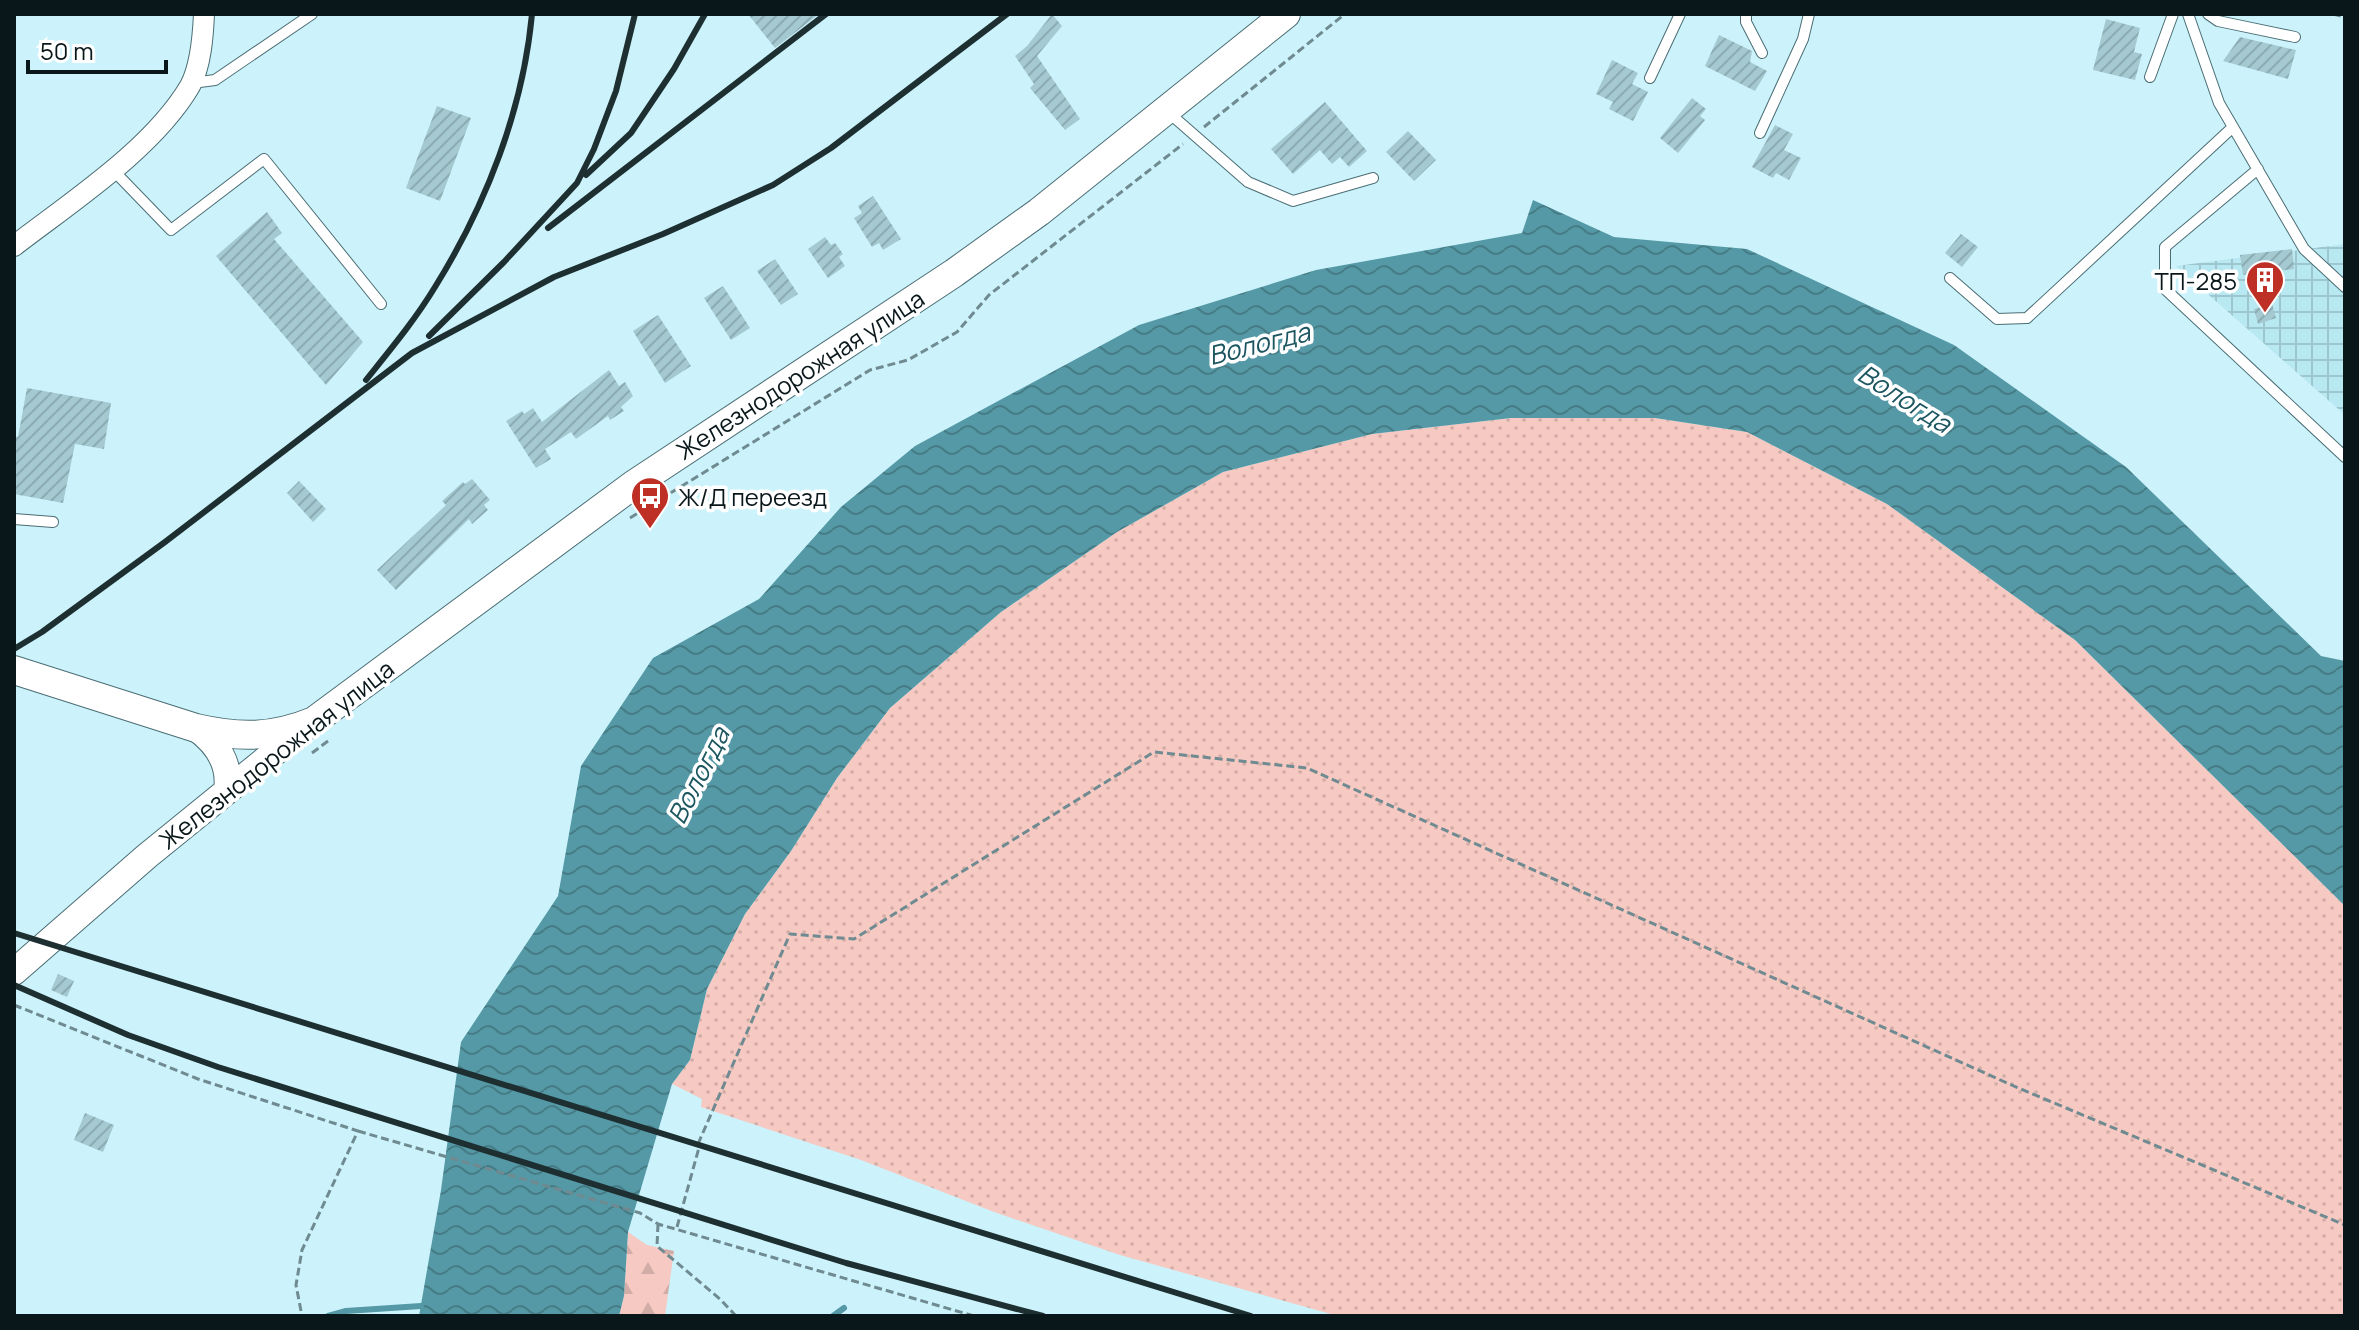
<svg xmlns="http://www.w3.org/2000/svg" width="2359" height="1330" viewBox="0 0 2359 1330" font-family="Manrope,sans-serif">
	<defs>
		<pattern id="industrial-grid" width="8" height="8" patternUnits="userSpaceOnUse" patternTransform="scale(2)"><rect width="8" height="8" fill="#b8e8f2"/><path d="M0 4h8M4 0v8" fill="none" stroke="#9dc6cf"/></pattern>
		<pattern id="grass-dots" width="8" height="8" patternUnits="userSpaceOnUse" patternTransform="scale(2)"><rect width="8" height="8" fill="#f6c9c2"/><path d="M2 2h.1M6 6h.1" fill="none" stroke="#d2aca6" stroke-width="1.8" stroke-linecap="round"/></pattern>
		<pattern id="forest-firs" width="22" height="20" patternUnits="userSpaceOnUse" patternTransform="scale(2)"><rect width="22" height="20" fill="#f6c9c2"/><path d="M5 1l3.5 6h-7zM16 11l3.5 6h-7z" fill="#d2aca6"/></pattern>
		<pattern id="water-waves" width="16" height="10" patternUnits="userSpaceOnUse" patternTransform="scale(2)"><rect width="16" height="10" fill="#5599a6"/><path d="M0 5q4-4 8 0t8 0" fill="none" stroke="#457c86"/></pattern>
		<pattern id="building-hatch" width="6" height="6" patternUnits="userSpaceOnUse" patternTransform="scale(2)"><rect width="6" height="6" fill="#a4c9d1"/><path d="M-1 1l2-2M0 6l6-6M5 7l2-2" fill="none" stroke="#8cacb3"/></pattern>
	</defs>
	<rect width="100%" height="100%" fill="#ccf3fb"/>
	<path fill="url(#industrial-grid)" d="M 2345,244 L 2345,415 L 2176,266 Z"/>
	<path fill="url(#grass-dots)" d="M 1511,418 L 1655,418 L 1747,432 L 1887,504 L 2075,640 L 2345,906 L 2345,1316 L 1338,1316 L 1120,1255 L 994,1212 L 861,1160 L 701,1107 L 702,1099 L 672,1084 L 690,1060 L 707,989 L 745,914 L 791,851 L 837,778 L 890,708 L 1001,612 L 1117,532 L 1223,472 L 1372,434 Z"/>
	<path fill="url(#forest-firs)" d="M 628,1232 L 647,1245 L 674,1251 L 665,1316 L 619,1316 L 624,1296 Z"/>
	<path fill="url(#water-waves)" d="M 1533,200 L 1614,237 L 1747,249 L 1954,345 L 2126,467 L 2321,656 L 2345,661 L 2345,906 L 2075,640 L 1887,504 L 1747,432 L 1655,418 L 1511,418 L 1372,434 L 1223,472 L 1117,532 L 1001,612 L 890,708 L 837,778 L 791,851 L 745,914 L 707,989 L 690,1060 L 672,1084 L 628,1232 L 624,1296 L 619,1316 L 419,1316 L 441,1190 L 461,1042 L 558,896 L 581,766 L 653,658 L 759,599 L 841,507 L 915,446 L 1139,325 L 1316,270 L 1522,233 Z"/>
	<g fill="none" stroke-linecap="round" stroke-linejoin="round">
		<path stroke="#5599a6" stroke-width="6" d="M 328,1316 L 346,1311 L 421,1306
			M 833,1316 L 844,1308"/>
	</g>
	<path fill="url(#building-hatch)" d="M 748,14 L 819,14 L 775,48 Z
		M 1052,14 L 1062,26 L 1037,56 L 1080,119 L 1065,130 L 1030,88 L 1034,84 L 1015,56 L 1027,46 Z
		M 2106,19 L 2140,28 L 2134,52 L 2142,54 L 2135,80 L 2093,70 Z
		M 1719,35 L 1752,51 L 1750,62 L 1767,71 L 1755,91 L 1705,66 Z
		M 2240,37 L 2296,50 L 2288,79 L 2223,61 Z
		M 1612,60 L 1638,73 L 1632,84 L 1648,92 L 1633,121 L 1609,109 L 1613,102 L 1596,94 Z
		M 1692,98 L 1706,109 L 1700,116 L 1705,120 L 1678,153 L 1660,138 Z
		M 1325,102 L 1367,151 L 1349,167 L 1340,157 L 1332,164 L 1320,150 L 1293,174 L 1271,149 Z
		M 437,106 L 471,118 L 440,201 L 406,188 Z
		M 1775,125 L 1793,134 L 1784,150 L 1801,158 L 1789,180 L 1776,173 L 1773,178 L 1752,167 Z
		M 1408,131 L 1436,160 L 1414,181 L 1386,152 Z
		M 873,196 L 901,239 L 883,250 L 879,243 L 872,247 L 854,218 L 862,213 L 858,206 Z
		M 267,212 L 282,233 L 274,239 L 363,342 L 326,385 L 216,256 Z
		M 1961,234 L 1978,247 L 1962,267 L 1945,253 Z
		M 825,237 L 831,245 L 835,243 L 843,254 L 839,257 L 845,266 L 828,278 L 808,249 Z
		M 2292,249 L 2294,269 L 2243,275 L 2240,255 Z
		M 775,259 L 798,294 L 781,305 L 757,271 Z
		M 723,286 L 750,328 L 731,340 L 704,298 Z
		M 2272,304 L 2276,318 L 2258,324 L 2254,309 Z
		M 658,315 L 691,366 L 665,383 L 633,331 Z
		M 609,370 L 619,386 L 625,382 L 633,396 L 621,407 L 624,411 L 610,420 L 608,416 L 576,439 L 571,432 L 545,449 L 551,459 L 536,468 L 506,421 L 522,411 L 524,414 L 533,408 L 542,422 Z
		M 27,388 L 111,403 L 104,449 L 75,444 L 63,503 L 14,494 L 14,436 L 18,437 Z
		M 472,479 L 490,500 L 484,505 L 488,510 L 472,524 L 469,519 L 396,590 L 377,570 L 446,505 L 442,501 L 463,482 L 465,484 Z
		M 299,481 L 326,509 L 313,522 L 287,493 Z
		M 58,974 L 74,981 L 67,997 L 51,990 Z
		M 85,1113 L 114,1125 L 103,1152 L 74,1140 Z"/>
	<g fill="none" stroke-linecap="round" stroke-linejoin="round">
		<g stroke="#4b6d74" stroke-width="12">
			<path id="service" d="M 1746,14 L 1746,22 L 1762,53
				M 2188,14 L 2219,103 L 2304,249 L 2345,287
				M 2208,14 L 2218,21 L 2295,37
				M 2150,77 L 2173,14
				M 1650,78 L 1680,14
				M 192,83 L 215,80 L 312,14
				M 1168,112 L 1248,182 L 1293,201 L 1373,178
				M 1760,133 L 1803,39 L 1809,14
				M 2258,169 L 2165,247 L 2165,289 L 2345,457
				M 113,170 L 171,230 L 264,159 L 381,304
				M 1950,278 L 1997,319 L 2027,318 L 2233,127
				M 14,519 L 53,522"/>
		</g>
		<g stroke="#4b6d74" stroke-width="22">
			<path id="minor" d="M 14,246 C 71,202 153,149 190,86 C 201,66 203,36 204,14"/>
		</g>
		<g stroke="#4b6d74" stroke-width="28">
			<path id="tertiary" d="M 196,728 C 217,743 231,764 227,791
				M 14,972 L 147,856 L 312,722"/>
		</g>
		<g stroke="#4b6d74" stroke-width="30">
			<path id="secondary" d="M 14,670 L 196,728 C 239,738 273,738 314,721 L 633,485 L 954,273 L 1039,212 L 1286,14"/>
		</g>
		<path stroke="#6f8a90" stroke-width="3" stroke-dasharray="8 4" stroke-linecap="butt" d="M 2333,14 L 2345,17
			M 1204,127 L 1345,14
			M 630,518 L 870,370 L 908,360 L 957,332 L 989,295 L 1183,144
			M 312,753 L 328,741
			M 14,1005 L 198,1079 L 358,1131 L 302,1250 L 296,1285 L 302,1316
			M 358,1131 L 640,1213 L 658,1224 L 974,1316
			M 698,1144 L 790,934 L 854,939 L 1154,752 L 1307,768 L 2016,1087 L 2345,1225
			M 658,1224 L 657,1246 L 720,1299 L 736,1316
			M 677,1227 L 700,1144"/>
		<use href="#service" stroke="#fff" stroke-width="10"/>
		<use href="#minor" stroke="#fff" stroke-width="20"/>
		<use href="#tertiary" stroke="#fff" stroke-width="26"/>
		<use href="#secondary" stroke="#fff" stroke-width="28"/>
		<path stroke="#1e2f32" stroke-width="6" d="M 586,175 L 631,133 L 674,69 L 705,14
			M 548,228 L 826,14
			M 429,336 L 504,262 L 577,183 L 594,149 L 616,91 L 635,14
			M 366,380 C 390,350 415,320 435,287 C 486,205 523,110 532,14
			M 14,649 L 42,632 L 165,542 L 412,353 L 554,277 L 663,234 L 773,185 L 831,148 L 1007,14
			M 14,933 L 1251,1316
			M 14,985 L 128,1035 L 218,1067 L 846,1263 L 1043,1316"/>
	</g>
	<defs>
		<g id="building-pin" transform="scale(2)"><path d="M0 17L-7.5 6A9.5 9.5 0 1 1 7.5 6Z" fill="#be3025" stroke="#fff"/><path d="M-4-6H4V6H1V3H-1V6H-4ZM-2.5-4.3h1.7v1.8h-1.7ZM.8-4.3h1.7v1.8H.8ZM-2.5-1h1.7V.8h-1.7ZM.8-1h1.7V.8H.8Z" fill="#fff"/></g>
		<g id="bus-pin" transform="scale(2)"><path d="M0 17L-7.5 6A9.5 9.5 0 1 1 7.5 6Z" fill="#be3025" stroke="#fff"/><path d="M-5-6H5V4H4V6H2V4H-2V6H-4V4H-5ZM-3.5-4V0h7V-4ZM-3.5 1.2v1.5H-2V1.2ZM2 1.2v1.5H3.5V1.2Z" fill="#fff"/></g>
	</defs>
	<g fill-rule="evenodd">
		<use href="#building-pin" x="2265" y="280"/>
		<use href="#bus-pin" x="650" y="496"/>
	</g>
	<g text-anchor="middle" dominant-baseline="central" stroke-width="7" stroke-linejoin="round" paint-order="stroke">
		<g font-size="24" fill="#09171a" stroke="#fff" text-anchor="end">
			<text x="2237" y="280">ТП-285</text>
			<text x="678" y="496" text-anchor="start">Ж/Д переезд</text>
		</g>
		<g font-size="24" fill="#09171a" stroke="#fff">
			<text transform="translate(800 374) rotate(-33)">Железнодорожная улица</text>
			<text transform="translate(276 754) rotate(-38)">Железнодорожная улица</text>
		</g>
		<g font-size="26" font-style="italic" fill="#1c5660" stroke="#fff">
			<text transform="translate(1259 343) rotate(-14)">Вологда</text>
			<text transform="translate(1905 398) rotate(32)">Вологда</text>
			<text transform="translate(698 775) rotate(-63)">Вологда</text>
		</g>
	</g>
	<rect width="2359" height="1330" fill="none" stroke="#09171a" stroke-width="32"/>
	<path d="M28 60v12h138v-12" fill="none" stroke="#09171a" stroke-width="4"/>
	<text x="40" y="60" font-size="24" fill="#09171a" stroke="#ffffff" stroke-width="6" paint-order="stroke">50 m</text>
</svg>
